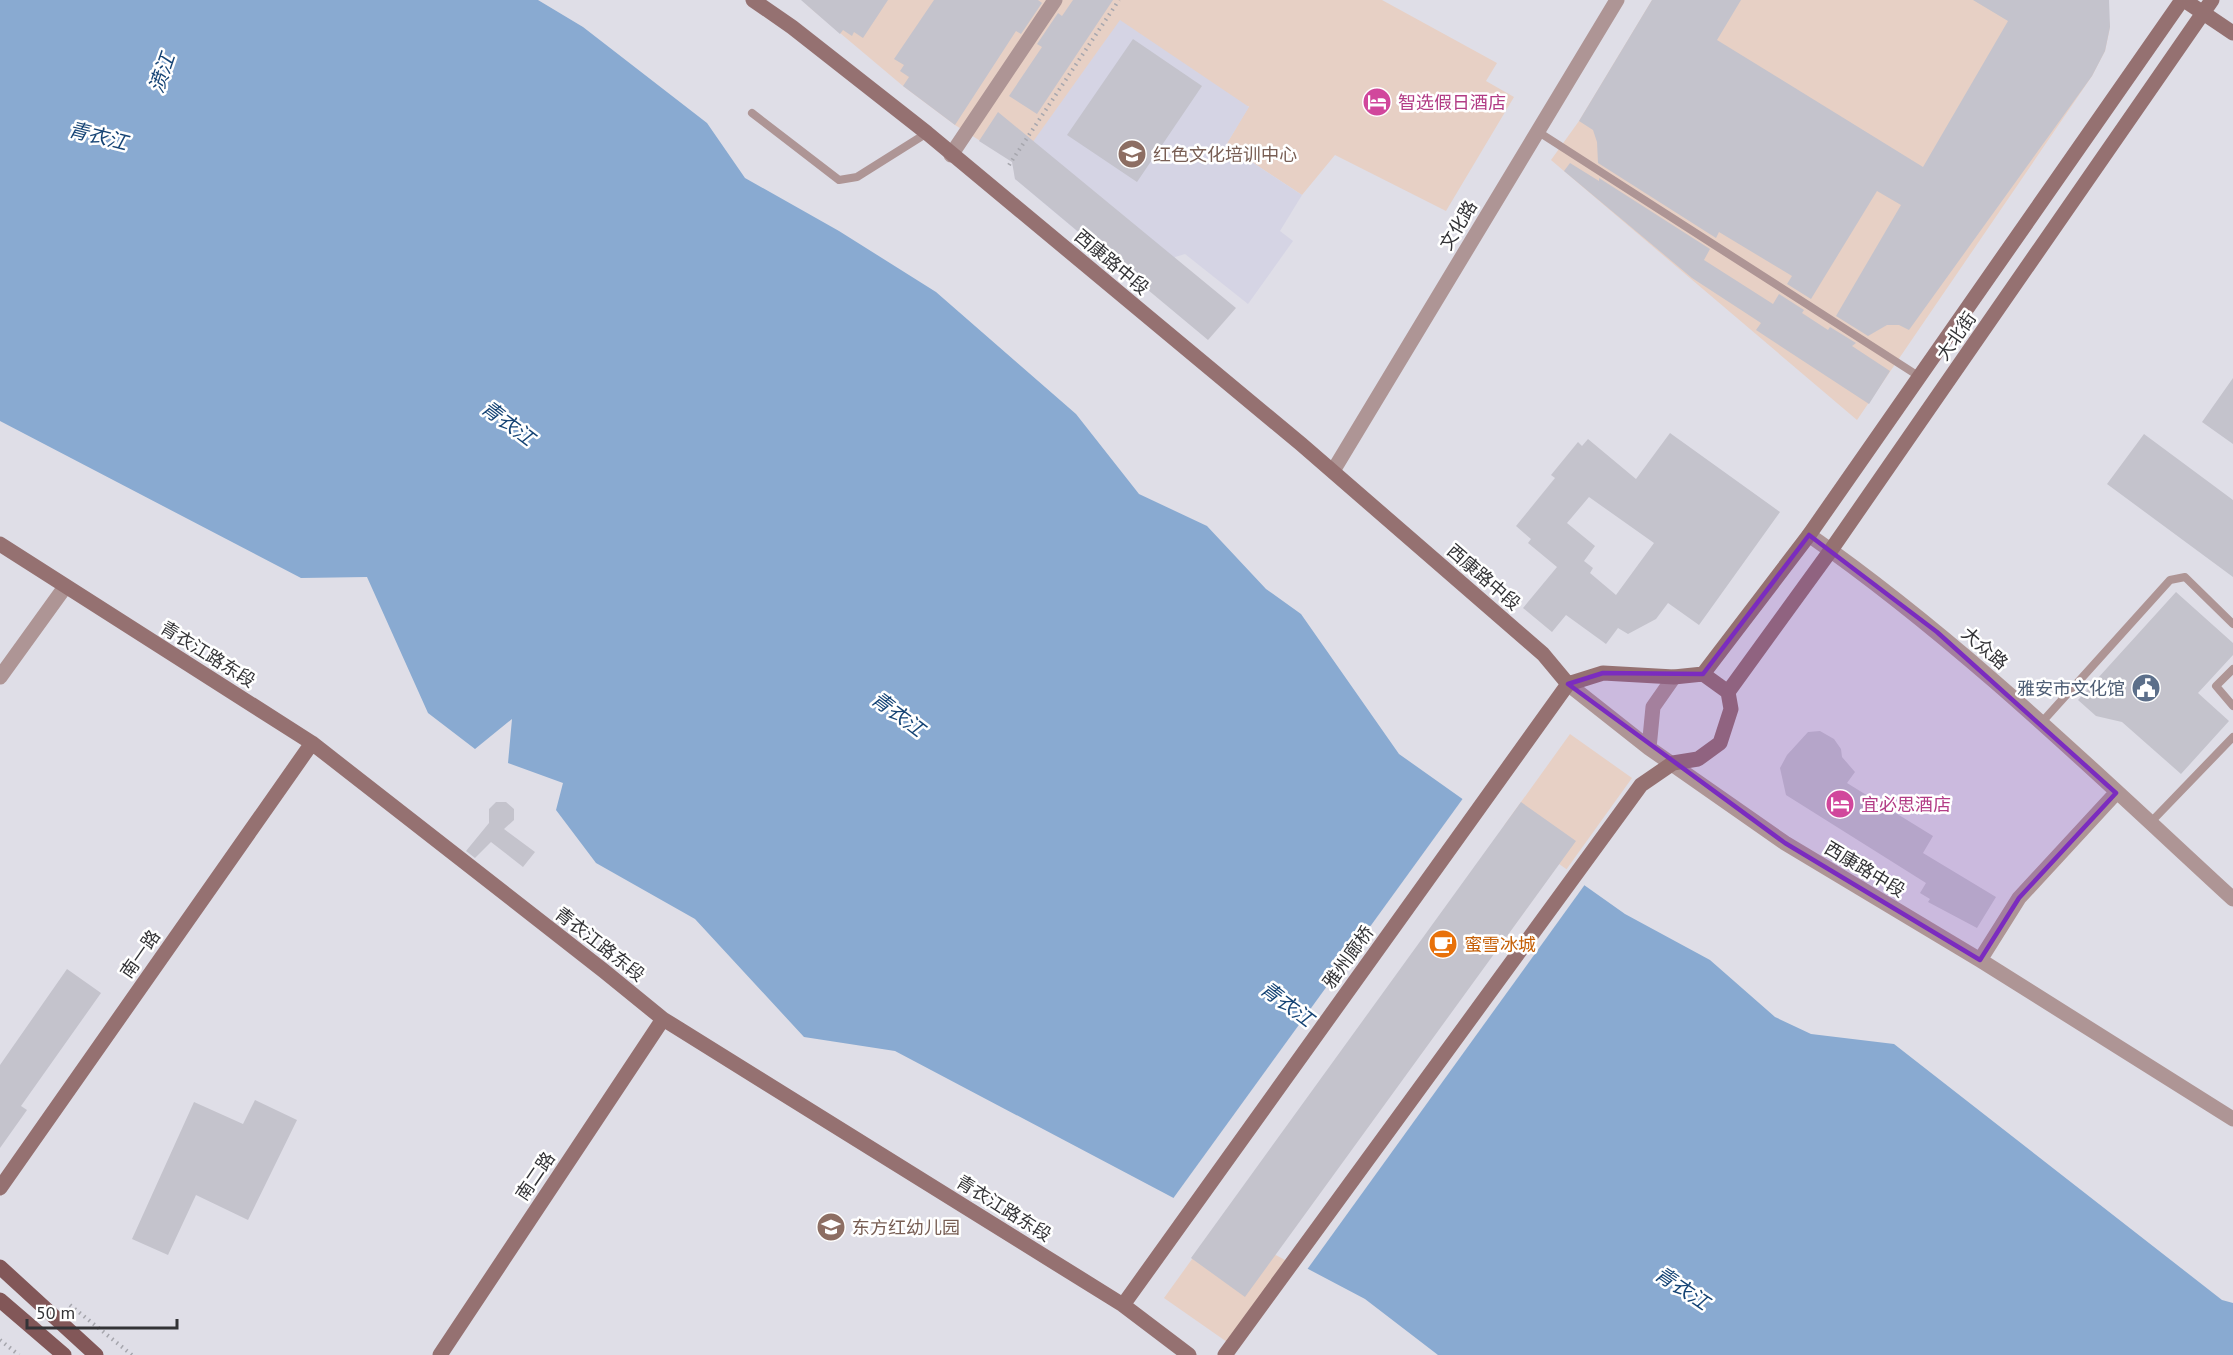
<svg xmlns="http://www.w3.org/2000/svg" width="2233" height="1355" viewBox="0 0 2233 1355" font-family="'PT Sans','Noto Sans SC',sans-serif">
	<rect width="100%" height="100%" fill="#dfdee7"/>
	<path fill="#e7d0c5" d="M 805,0 L 1382,0 L 1497,63 L 1486,81 L 1514,97 L 1446,211 L 1335,155 L 1302,195 L 1226,145 L 1249,106 L 1017,164 L 955,125 L 903,86 L 808,6 Z
		M 1652,0 L 2106,0 L 2110,27 L 2105,51 L 2092,76 L 1857,420 L 1551,160 L 1579,121 Z
		M 1570,734 L 1632,778 L 1227,1342 L 1164,1298 Z"/>
	<path fill="#d5d4e4" d="M 1120,20 L 1249,107 L 1226,145 L 1302,195 L 1280,231 L 1293,241 L 1248,304 L 1185,254 L 1175,257 L 1148,289 L 1095,236 L 1090,242 L 1015,179 L 1014,173 L 1017,168 L 1017,164 Z"/>
	<path fill="#89aad1" d="M 0,0 L 538,0 L 583,27 L 707,123 L 745,178 L 839,231 L 936,292 L 1076,414 L 1139,494 L 1207,526 L 1266,589 L 1301,614 L 1399,754 L 1625,914 L 1710,960 L 1775,1017 L 1811,1034 L 1894,1044 L 2222,1300 L 2233,1303 L 2233,1355 L 1438,1355 L 1365,1299 L 895,1051 L 804,1037 L 695,919 L 596,863 L 556,810 L 563,783 L 508,763 L 512,719 L 475,749 L 428,713 L 367,577 L 301,578 L 0,421 Z"/>
	<path fill="#dfdee7" d="M 1464,797 L 1586,883 L 1306,1271 L 1172,1200 Z"/>
	<path fill="#c4c3cc" fill-rule="evenodd" d="M 801,0 L 888,0 L 863,38 L 854,32 L 852,36 L 843,30 L 840,34 Z
		M 934,0 L 1038,0 L 1042,3 L 1021,34 L 1016,31 L 955,125 L 903,86 L 909,77 L 900,71 L 904,65 L 894,59 Z
		M 1073,0 L 1113,0 L 1037,114 L 1009,96 L 1042,47 L 1037,44 L 1058,13 L 1062,16 Z
		M 1652,0 L 1741,0 L 1717,40 L 1923,167 L 2008,21 L 1973,0 L 2109,0 L 2110,27 L 2105,51 L 2092,76 L 1909,330 L 1899,325 L 1887,325 L 1868,336 L 1836,316 L 1901,205 L 1877,191 L 1811,299 L 1787,284 L 1792,276 L 1719,232 L 1716,238 L 1598,163 L 1597,142 L 1593,130 L 1579,121 Z
		M 1133,39 L 1202,86 L 1137,182 L 1067,135 Z
		M 998,112 L 1236,308 L 1208,340 L 1015,179 L 1012,162 L 979,141 Z
		M 1570,163 L 1599,181 L 1599,178 L 1710,249 L 1704,260 L 1773,304 L 1779,294 L 1804,310 L 1802,313 L 1828,330 L 1830,327 L 1856,343 L 1852,346 L 1890,371 L 1869,404 L 1756,330 L 1761,323 L 1692,278 L 1564,171 Z
		M 2233,378 L 2233,444 L 2202,422 Z
		M 1670,433 L 1780,512 L 1699,625 L 1668,603 L 1656,619 L 1628,634 L 1618,628 L 1606,644 L 1566,615 L 1552,632 L 1523,608 L 1557,567 L 1528,543 L 1531,539 L 1516,526 L 1555,478 L 1551,475 L 1578,442 L 1582,446 L 1588,439 L 1636,479 ZM 1589,497 L 1654,543 L 1616,595 L 1590,573 L 1593,568 L 1584,561 L 1595,546 L 1567,523 Z
		M 2144,434 L 2233,500 L 2233,577 L 2107,484 Z
		M 2176,592 L 2233,643 L 2233,655 L 2198,693 L 2229,721 L 2181,774 L 2122,722 L 2096,716 L 2078,700 Z
		M 1820,731 L 1834,739 L 1841,749 L 1842,757 L 1855,772 L 1847,783 L 1933,836 L 1923,853 L 1996,897 L 1977,928 L 1928,902 L 1930,899 L 1920,893 L 1926,883 L 1786,795 L 1780,768 L 1787,755 L 1808,732 Z
		M 496,802 L 506,802 L 514,809 L 514,820 L 504,829 L 535,852 L 523,867 L 491,842 L 475,858 L 466,851 L 489,823 L 489,809 Z
		M 1521,802 L 1576,841 L 1245,1297 L 1191,1258 Z
		M 67,969 L 101,993 L 21,1106 L 27,1110 L 0,1148 L 0,1065 Z
		M 255,1100 L 297,1120 L 248,1220 L 196,1195 L 168,1255 L 132,1239 L 194,1102 L 243,1124 Z"/>
	<g fill="none" stroke-linecap="round" stroke-linejoin="round">
		<path stroke="#a6a6ad" stroke-width="4" stroke-dasharray="1.5 4.5" stroke-linecap="butt" d="M 1009,165 L 1119,0
			M 70,1305 L 132,1355
			M 0,1340 L 19,1355"/>
		<path stroke="#ae9595" stroke-width="8" d="M 752,113 L 839,180 L 857,177 L 927,133
			M 1537,131 L 1920,377
			M 2233,669 L 2216,686 L 2233,706
			M 2042,722 L 2170,580 L 2185,577 L 2233,624
			M 2150,823 L 2233,737"/>
		<path stroke="#ae9595" stroke-width="15" d="M 951,155 L 1055,0
			M 1333,471 L 1617,0
			M 1809,535 C 1962,642 2096,773 2233,899
			M 0,677 L 65,587
			M 1568,684 L 1649,748 L 1785,843 L 1980,960 L 2233,1119
			M 1649,748 L 1653,707 L 1674,677
			M 1980,960 L 2019,898 L 2116,793"/>
		<path stroke="#957171" stroke-width="15" d="M 753,0 L 792,27 L 927,133 L 1301,444 L 1543,654 L 1568,684
			M 2184,0 L 2233,33
			M 0,544 L 312,743 L 604,971 L 663,1019 L 1123,1305 L 1189,1355
			M 1703,674 L 1809,535 L 2182,0
			M 1728,692 L 1831,550 L 2212,0
			M 0,1188 L 312,743
			M 1123,1305 L 1568,684 L 1603,673 L 1674,677 L 1703,674 L 1728,692 L 1731,709 L 1720,743 L 1698,759 L 1673,763 L 1641,785 L 1225,1355
			M 440,1355 L 663,1019"/>
		<path stroke="#825758" stroke-width="15" d="M 0,1267 L 96,1355
			M 0,1300 L 64,1355"/>
	</g>
	<path fill="#7b2cbf" fill-opacity="0.2" stroke="#7b2cbf" stroke-width="4.5" stroke-linejoin="round" d="M 1809,535 L 1937,632 L 2116,793 L 2019,898 L 1980,960 L 1785,843 L 1568,684 L 1603,673 L 1703,674 Z"/>
	<defs>
		<g id="hotel-disc" transform="scale(1.5)"><circle r="9.5" fill="#d1479c" stroke="#fff"/><path d="M-6-4.5h1.5V1H6V5H4.5V3h-9V5H-6ZM-4 0a1.8 1.8 0 1 1 3.6 0ZM.5 0V-2.5h3Q6-2.5 6 0Z" fill="#fff"/></g>
		<g id="university-disc" transform="scale(1.5)"><circle r="9.5" fill="#8d6e63" stroke="#fff"/><path d="M0-5L7-2L0 1L-7-2ZM-4 1L0 2.5L4 1V4Q0 6-4 4Z" fill="#fff"/></g>
		<g id="civic-disc" transform="scale(1.5)"><circle r="9.5" fill="#5c6f8a" stroke="#fff"/><path d="M-.6-6.5H3V-4.5H.6V-3L4-1V1h2V6H-6V1h2V-1L-.6-3ZM-1.2 2.5V6h2.4V2.5Z" fill="#fff"/></g>
		<g id="cafe-disc" transform="scale(1.5)"><circle r="9.5" fill="#e8710a" stroke="#fff"/><path d="M-5.5-4.5H6V0H3Q3 3.5 0 3.5H-2.5Q-5.5 3.5-5.5 0ZM3-3.2v2h1.7v-2ZM-6 4.5H4V6H-6Z" fill="#fff"/></g>
		<g id="school-disc" transform="scale(1.5)"><circle r="9.5" fill="#8d6e63" stroke="#fff"/><path d="M0-5L7-2L0 1L-7-2ZM-4 1L0 2.5L4 1V4Q0 6-4 4Z" fill="#fff"/></g>
	</defs>
	<g fill-rule="evenodd">
		<use href="#hotel-disc" x="1377" y="102"/>
		<use href="#university-disc" x="1132" y="154"/>
		<use href="#civic-disc" x="2146" y="688"/>
		<use href="#hotel-disc" x="1840" y="804"/>
		<use href="#cafe-disc" x="1443" y="944"/>
		<use href="#school-disc" x="831" y="1227"/>
	</g>
	<g text-anchor="middle" dominant-baseline="central" stroke-width="5" stroke-linejoin="round" paint-order="stroke">
		<g font-size="18" fill="#b23c85" stroke="#fff" text-anchor="start">
			<text x="1398" y="102">智选假日酒店</text>
			<text x="1861" y="804">宜必思酒店</text>
		</g>
		<g font-size="18" fill="#785e54" stroke="#fff" text-anchor="start">
			<text x="1153" y="154">红色文化培训中心</text>
			<text x="852" y="1227">东方红幼儿园</text>
		</g>
		<g font-size="18" fill="#333336" stroke="#fff">
			<text transform="translate(1458 225) rotate(-59)">文化路</text>
			<text transform="translate(1112 262) rotate(40)">西康路中段</text>
			<text transform="translate(1956 336) rotate(-55)">大北街</text>
			<text transform="translate(1484 577) rotate(41)">西康路中段</text>
			<text transform="translate(1985 648) rotate(41)">大众路</text>
			<text transform="translate(208 654) rotate(32)">青衣江路东段</text>
			<text transform="translate(1865 869) rotate(31)">西康路中段</text>
			<text transform="translate(600 944) rotate(38)">青衣江路东段</text>
			<text transform="translate(140 954) rotate(-55)">南一路</text>
			<text transform="translate(1348 957) rotate(-54)">雅州廊桥</text>
			<text transform="translate(535 1176) rotate(-56)">南二路</text>
			<text transform="translate(1004 1208) rotate(32)">青衣江路东段</text>
		</g>
		<g font-size="18" fill="#4e5e75" stroke="#fff" text-anchor="end">
			<text x="2125" y="688">雅安市文化馆</text>
		</g>
		<g font-size="18" fill="#c56008" stroke="#fff" text-anchor="start">
			<text x="1464" y="944">蜜雪冰城</text>
		</g>
		<g font-size="20" font-style="italic" fill="#164475" stroke="#fff">
			<text transform="translate(162 73) rotate(-71)">𣸣江</text>
			<text transform="translate(98 136) rotate(14)">青衣江</text>
			<text transform="translate(508 423) rotate(37)">青衣江</text>
			<text transform="translate(898 714) rotate(37)">青衣江</text>
			<text transform="translate(1287 1004) rotate(37)">青衣江</text>
			<text transform="translate(1682 1288) rotate(34)">青衣江</text>
		</g>
	</g>
	<path d="M27 1319v9h150v-9" fill="none" stroke="#333336" stroke-width="3"/>
	<text x="36" y="1319" font-size="18" fill="#333336" stroke="#ffffff" stroke-width="4.5" paint-order="stroke">50 m</text>
</svg>
